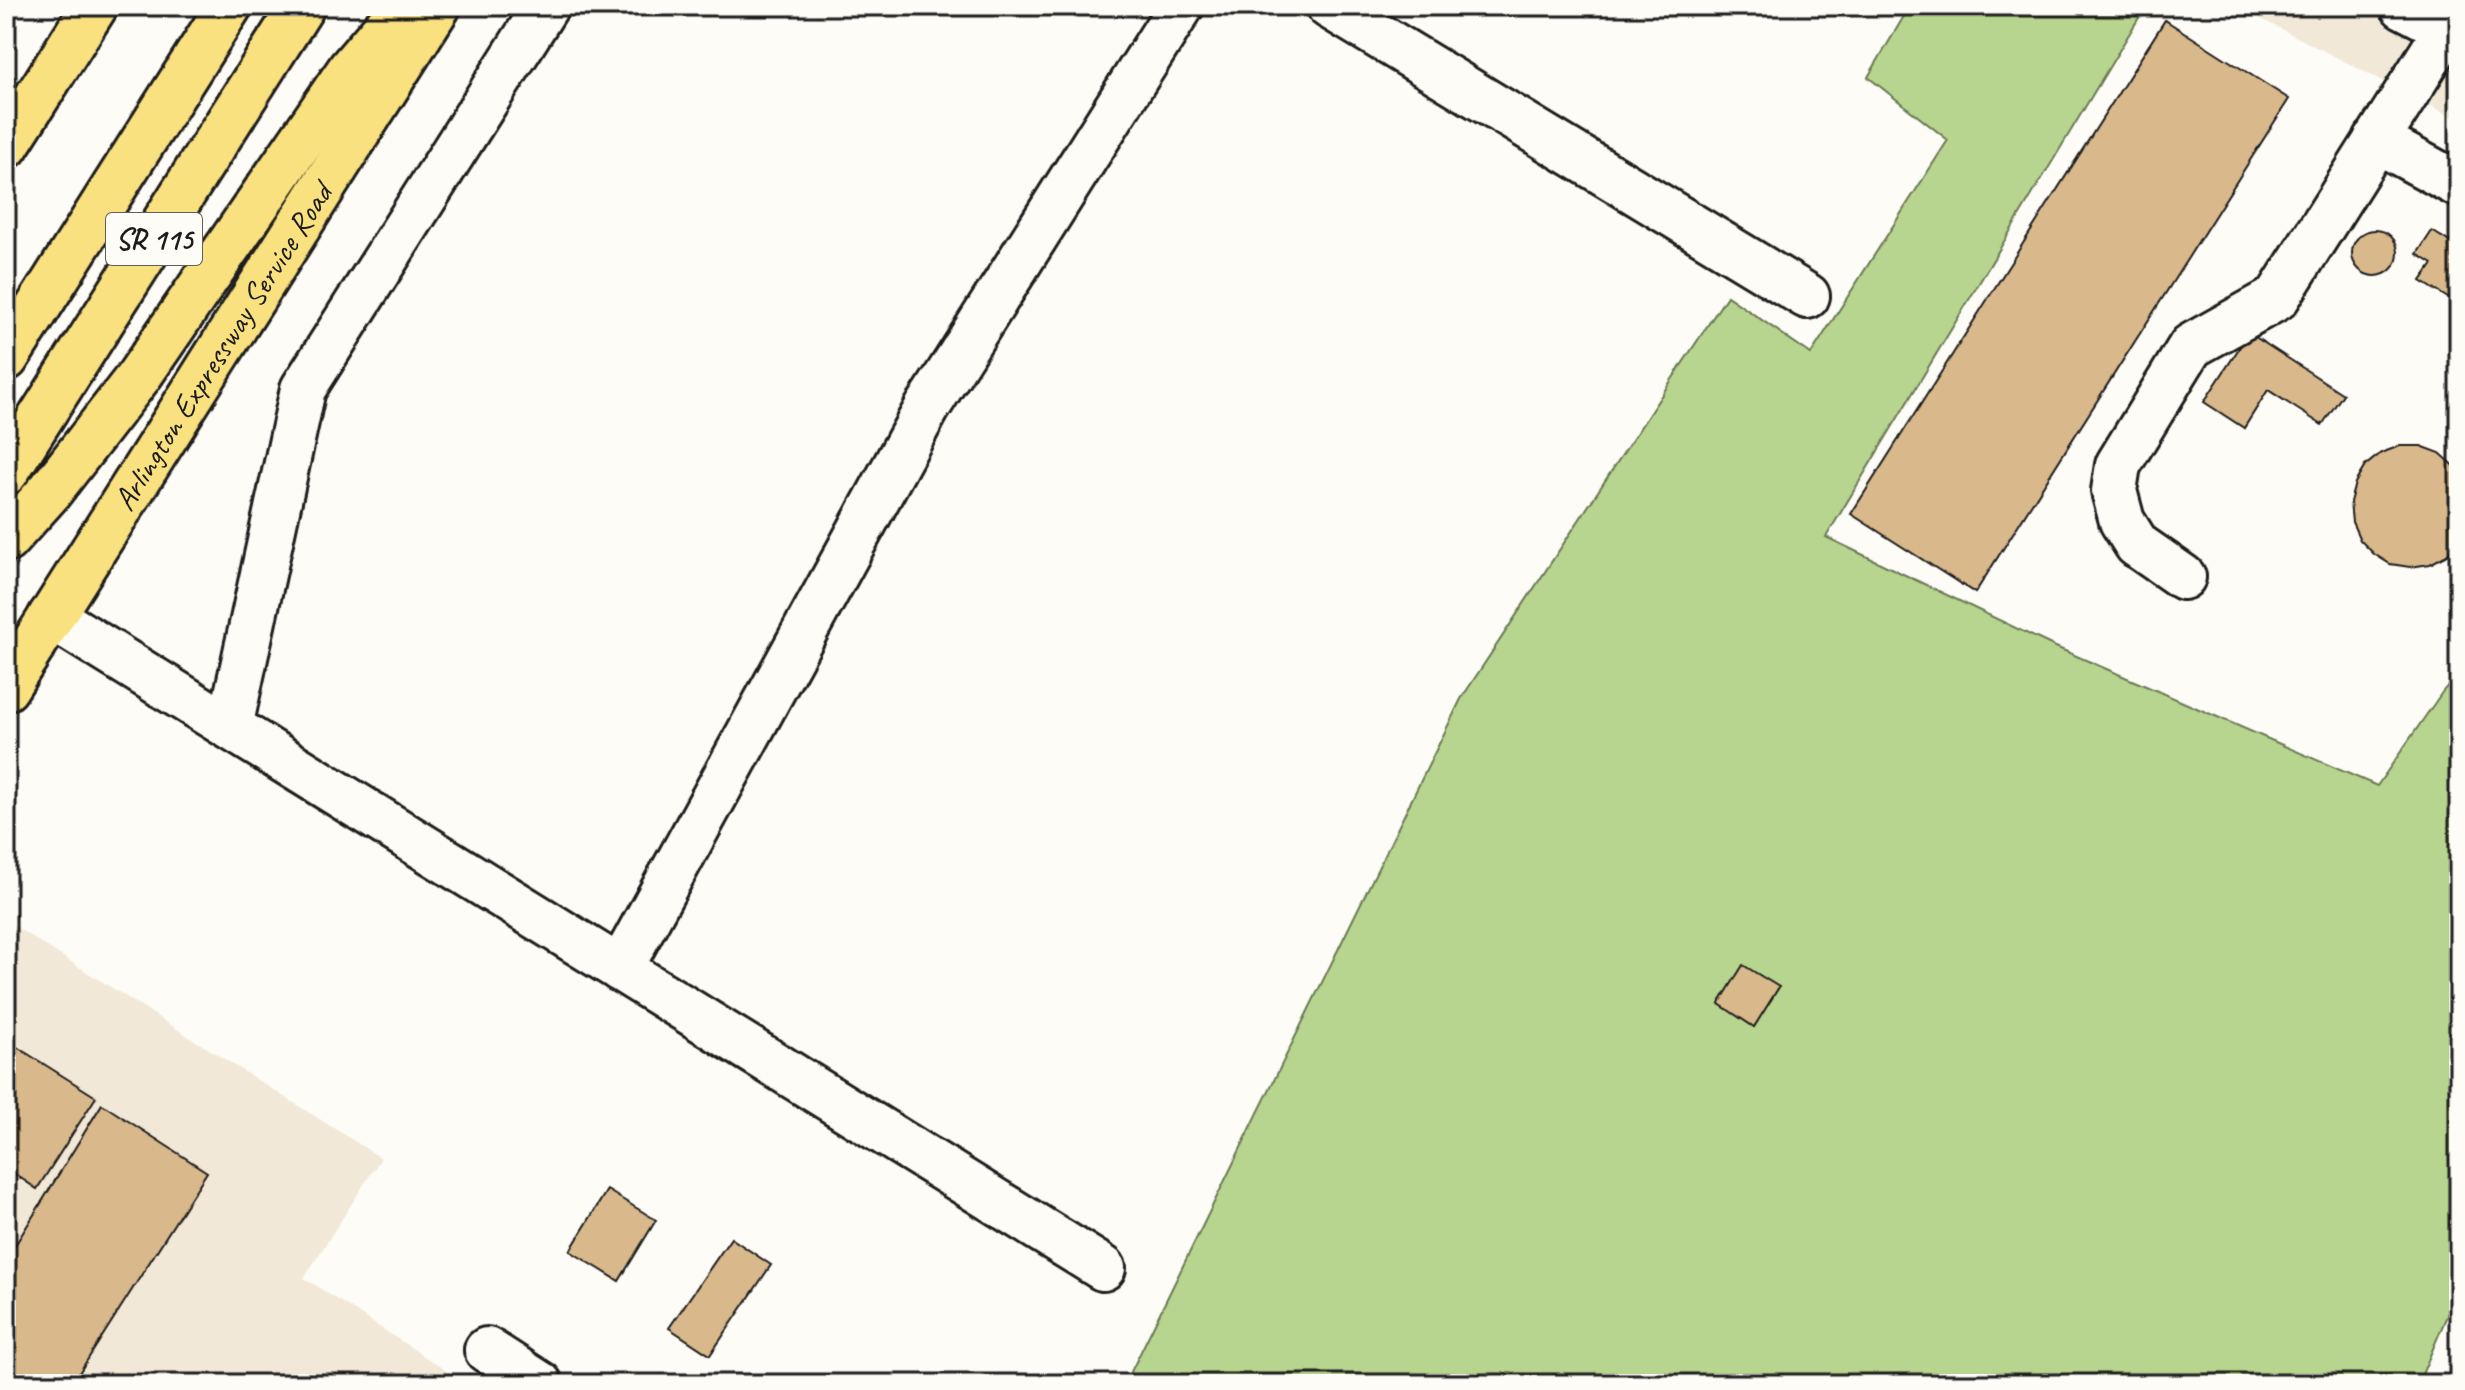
<svg xmlns="http://www.w3.org/2000/svg" width="2465" height="1390" viewBox="0 0 2465 1390" font-family="Caveat,sans-serif">
	<rect width="100%" height="100%" fill="#fdfcf7"/>
	<filter id="ink" filterUnits="userSpaceOnUse"><feTurbulence type="fractalNoise" baseFrequency=".0125" numOctaves="2"/><feDisplacementMap in="SourceGraphic" scale="16" xChannelSelector="R" yChannelSelector="G"/><feConvolveMatrix kernelMatrix="1 2 1 2 8 2 1 2 1" color-interpolation-filters="sRGB"/></filter>
	<g filter="url(#ink)">
		<path fill="#f2e8d7" d="M 2236,6 L 2459,6 L 2459,120 L 2406,93 Z
			M 6,921 L 381,1158 L 304,1278 L 467,1384 L 6,1384 Z"/>
		<path fill="#b7d58e" stroke="#6a7855" stroke-width="2" d="M 1910,6 L 2146,6 L 1826,537 L 2051,645 L 2377,786 L 2443,691 L 2459,673 L 2459,1287 L 2418,1384 L 1125,1384 L 1461,699 L 1727,296 L 1811,354 L 1948,140 L 1868,77 Z"/>
		<path fill="#d9b98c" stroke="#1c1c1c" stroke-width="2" d="M 2165,20 L 2289,99 L 1975,593 L 1851,514 Z
			M 2459,227 L 2459,305 L 2421,281 L 2433,264 L 2417,254 L 2432,231 L 2450,242 Z
			M2352 253a23 23 0 1 1 46 0a23 23 0 1 1-46 0Z
			M 2249,333 L 2343,394 L 2322,425 L 2268,390 L 2244,428 L 2204,402 Z
			M 2400,446 L 2421,446 L 2440,453 L 2459,470 L 2459,543 L 2447,555 L 2430,564 L 2410,567 L 2390,564 L 2374,554 L 2360,540 L 2352,522 L 2350,502 L 2355,483 L 2365,466 L 2381,453 Z
			M 1743,965 L 1779,987 L 1754,1027 L 1719,1004 Z
			M 9,1042 L 96,1097 L 37,1189 L 6,1168 L 6,1046 Z
			M 102,1104 L 207,1172 L 72,1384 L 6,1384 L 6,1260 Z
			M 607,1190 L 656,1220 L 619,1281 L 570,1251 Z
			M 731,1238 L 771,1265 L 710,1355 L 669,1328 Z"/>
		<g fill="none" stroke-linecap="round" stroke-linejoin="round">
			<g stroke="#1c1c1c" stroke-width="50">
				<path id="minor" d="M 1329,6 L 1807,296
					M 2403,6 L 2459,35
					M 2376,140 L 2459,185
					M 2183,577 L 2137,545 L 2122,521 L 2114,491 L 2118,465 L 2191,346 L 2277,298 L 2447,29
					M 51,616 L 1103,1268
					M 230,727 L 303,389 L 546,6
					M 620,969 L 927,408 L 1181,6
					M 487,1350 L 540,1384"/>
			</g>
			<g stroke="#1c1c1c" stroke-width="50">
				<g id="major">
					<path d="M 6,146 L 95,6"/>
					<path id="s1" d="M 6,688 L 438,6"/>
				</g>
			</g>
			<g stroke="#1c1c1c" stroke-width="50">
				<path id="highway" d="M 6,358 L 229,6
					M 6,472 L 302,6
					M 6,540 L 50,491 L 139,376 L 351,68 L 404,6"/>
			</g>
			<use href="#minor" stroke="#fdfcf7" stroke-width="44"/>
			<use href="#major" stroke="#fae180" stroke-width="44"/>
			<use href="#highway" stroke="#fae180" stroke-width="44"/>
		</g>
	</g>
	<g text-anchor="middle" dominant-baseline="central" stroke-width="7" stroke-linejoin="round" paint-order="stroke">
		<rect fill="#fdfcf7" stroke="#605f5e" stroke-width="2" x="106" y="213" width="96" height="52" rx="6"/>
		<g font-size="30" font-weight="bold" fill="#1c1c1c">
			<text x="154" y="239">SR 115</text>
		</g>
		<g font-size="32" fill="#1c1c1c" stroke="#fdfcf7">
			<text stroke="none"><textPath href="#s1" startOffset="404">Arlington Expressway Service Road</textPath></text>
		</g>
	</g>
	<rect width="2465" height="1390" fill="none" stroke="#fdfcf7" stroke-width="32"/>
	<rect x="16" y="16" width="2433" height="1358" fill="none" stroke="#1c1c1c" stroke-width="3" filter="url(#ink)"/>
</svg>
